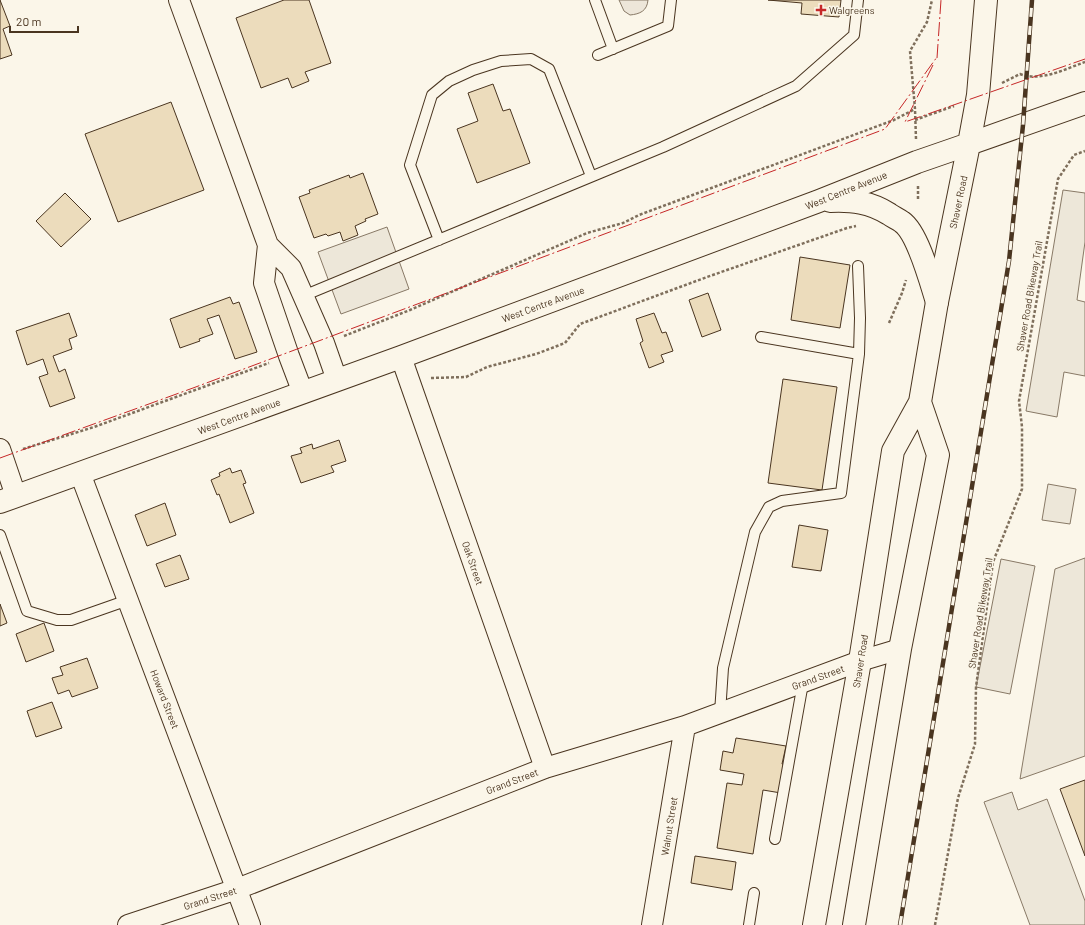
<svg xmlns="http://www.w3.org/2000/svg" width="1085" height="925" viewBox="0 0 1085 925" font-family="Barlow,sans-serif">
	<rect width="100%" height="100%" fill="#fbf6e9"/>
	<path fill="#ede6d9" stroke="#887966" d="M 619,0 L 648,0 C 647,11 640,14 630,15 L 624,11 Z"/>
	<path fill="#ede7d9" stroke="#887966" d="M 1063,190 L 1085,193 L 1085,242 L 1077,300 L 1085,302 L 1085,376 L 1064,372 L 1057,417 L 1026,411 Z
		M 387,227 L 409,289 L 341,314 L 318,252 Z
		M 1048,484 L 1076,489 L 1070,524 L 1042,520 Z
		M 1085,558 L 1085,756 L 1020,779 L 1055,569 Z
		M 1001,559 L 1035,566 L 1010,694 L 976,687 Z
		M 1012,792 L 1018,810 L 1047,799 L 1085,901 L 1085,925 L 1030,925 L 984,802 Z"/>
	<path fill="#ecdcbc" stroke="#4a3520" d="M 0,0 L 10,26 L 3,29 L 12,55 L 0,59 Z
		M 284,0 L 309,0 L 331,63 L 305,72 L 309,81 L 292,88 L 288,78 L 261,88 L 236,18 Z
		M 768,0 L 841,0 L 839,17 L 801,14 L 802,3 Z
		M 493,84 L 503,111 L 510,109 L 530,163 L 477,183 L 457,129 L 478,121 L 468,93 Z
		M 171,102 L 204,190 L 118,222 L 85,134 Z
		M 363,173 L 378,214 L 365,219 L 366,221 L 355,226 L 358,235 L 343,241 L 340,232 L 328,236 L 326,234 L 314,238 L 299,197 L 310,193 L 309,190 L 349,175 L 350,178 Z
		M 65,193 L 91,219 L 61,247 L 36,221 Z
		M 800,257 L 850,265 L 840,328 L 791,320 Z
		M 708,293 L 721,330 L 702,337 L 689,300 Z
		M 230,297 L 233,304 L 239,302 L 257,352 L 235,359 L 219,315 L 207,319 L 213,334 L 199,339 L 200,341 L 180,348 L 170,319 Z
		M 69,313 L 77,336 L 69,339 L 72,349 L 53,356 L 59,372 L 65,369 L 75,398 L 50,407 L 39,377 L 48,374 L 43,359 L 27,365 L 16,331 Z
		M 654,313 L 662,333 L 666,332 L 673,351 L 661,355 L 664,362 L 649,368 L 640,343 L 643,341 L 636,319 Z
		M 783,379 L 837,387 L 822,490 L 768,483 Z
		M 339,440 L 346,461 L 331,466 L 334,472 L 301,483 L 291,456 L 302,453 L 300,448 L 312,444 L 313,449 Z
		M 230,468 L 232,473 L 241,470 L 246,483 L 243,484 L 254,513 L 230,523 L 219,494 L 217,495 L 211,480 L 220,476 L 219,473 Z
		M 165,503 L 176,535 L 147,546 L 135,515 Z
		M 799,525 L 828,530 L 821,571 L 792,567 Z
		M 180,555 L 189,579 L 165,587 L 156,564 Z
		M 0,604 L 7,623 L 0,626 Z
		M 44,623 L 54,651 L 26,662 L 16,634 Z
		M 87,658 L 98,688 L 72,697 L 69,690 L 58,694 L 52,678 L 63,675 L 60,667 Z
		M 52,702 L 62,728 L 36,737 L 27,711 Z
		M 736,738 L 786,746 L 782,764 L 786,765 L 781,793 L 763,790 L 753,854 L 717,848 L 727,783 L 742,785 L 744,774 L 720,770 L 723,751 L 733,753 Z
		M 1085,780 L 1085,856 L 1060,789 Z
		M 695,856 L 736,862 L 732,890 L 691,883 Z"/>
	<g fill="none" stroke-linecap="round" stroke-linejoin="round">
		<g stroke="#4a3520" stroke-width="12">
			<path id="lane" d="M 595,0 L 613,49
				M 598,55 L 668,26 L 671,0
				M 439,240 L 410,165 L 432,95 L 449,81 L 473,70 L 501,61 L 531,59 L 549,69 L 591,176
				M 303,296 L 663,147 L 796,86 L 854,35 L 858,0
				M 761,337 L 859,354
				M 0,535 L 27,611 L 57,620 L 71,620 L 128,600
				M 720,713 L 723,668 L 755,532 L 769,507 L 782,501 L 841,493 L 859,354 L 860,318 L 858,266
				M 775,839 L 803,683
				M 749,925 L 754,893"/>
		</g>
		<g stroke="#4a3520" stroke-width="22">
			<path id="street" d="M 179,0 L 268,245 L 264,283 L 289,356 L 303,393
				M 268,245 L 291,268 L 324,343 L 337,380
				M 401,357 L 545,768
				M 0,449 L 16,496
				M 80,473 L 250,925
				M 128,925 L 237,889 L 545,768 L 685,726 L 860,661 L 900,649
				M 652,925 L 685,726"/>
		</g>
		<g stroke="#4a3520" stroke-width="24">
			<path id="secondary" d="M 814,925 L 860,661 L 893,451 L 920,402 L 937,302 L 969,144 L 1085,103
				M 854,925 L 900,649 L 938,455 L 920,402"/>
		</g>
		<g stroke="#4a3520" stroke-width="24">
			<path id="primary" d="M 830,201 C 852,200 870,202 889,214 C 893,217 898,219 902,222 C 918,233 931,283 937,302
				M 0,502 L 401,357 L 819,201 L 917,162 L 969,144 L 978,95 L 986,0"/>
		</g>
		<path stroke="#7f6f5c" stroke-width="2.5" stroke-dasharray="3 2" stroke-linecap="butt" d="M 1002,83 L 1020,74 C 1041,82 1065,69 1085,62
			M 915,120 L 954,106
			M 916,139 L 915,109 L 910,51 L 927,22 L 932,0
			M 918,186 L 918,201
			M 889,323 L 902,293 L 906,280
			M 344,336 L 410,310 L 587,233 L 623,223 L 639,215 L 894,120 L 915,109
			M 431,378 L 466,377 L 487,367 L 536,354 L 565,343 L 580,324 L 591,320 L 707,277 L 847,228 L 856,226
			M 23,449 L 94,427 L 269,363
			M 935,925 L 958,798 L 975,744 L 976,687 L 993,562 L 1022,489 L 1022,427 L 1019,401 L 1058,179 L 1074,155 L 1085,151"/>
		<use href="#lane" stroke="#fbf6e9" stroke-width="10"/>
		<use href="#street" stroke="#fbf6e9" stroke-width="20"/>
		<use href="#secondary" stroke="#fbf6e9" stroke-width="22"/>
		<use href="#primary" stroke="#fbf6e9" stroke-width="22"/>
		<g stroke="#4a3520" stroke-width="4.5">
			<path id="rail" d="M 900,925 L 1009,261 L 1023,125 L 1032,0"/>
		</g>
		<use href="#rail" stroke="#fbf6e9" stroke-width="3" stroke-dasharray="9" stroke-linecap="butt"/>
		<path stroke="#c62828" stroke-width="1" stroke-dasharray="14 3 2 3" stroke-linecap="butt" d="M 937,58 L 941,0
			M 933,65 L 905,122 L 1085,59
			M 0,458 L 193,388 L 885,129 L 937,57"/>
	</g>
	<path fill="#c62828" stroke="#fbf6e9" stroke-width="1.5" d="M819 4h4v4h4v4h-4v4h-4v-4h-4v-4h4z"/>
	<g text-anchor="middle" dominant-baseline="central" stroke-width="3" stroke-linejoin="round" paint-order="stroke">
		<g font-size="10" fill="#4a3520" stroke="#fbf6e9" text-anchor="start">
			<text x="829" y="10">Walgreens</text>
		</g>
		<g font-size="10" fill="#4a3520" stroke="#fbf6e9">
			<text transform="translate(846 190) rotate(-22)">West Centre Avenue</text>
			<text transform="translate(958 202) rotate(-78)">Shaver Road</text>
			<text transform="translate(1029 296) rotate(-80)">Shaver Road Bikeway Trail</text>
			<text transform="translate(543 304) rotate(-20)">West Centre Avenue</text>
			<text transform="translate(239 416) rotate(-20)">West Centre Avenue</text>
			<text transform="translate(473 563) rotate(71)">Oak Street</text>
			<text transform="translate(980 613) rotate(-81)">Shaver Road Bikeway Trail</text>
			<text transform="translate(860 661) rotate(-81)">Shaver Road</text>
			<text transform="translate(818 677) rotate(-20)">Grand Street</text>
			<text transform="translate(165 699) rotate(69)">Howard Street</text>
			<text transform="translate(512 781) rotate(-21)">Grand Street</text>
			<text transform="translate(669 826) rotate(-81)">Walnut Street</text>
			<text transform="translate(210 898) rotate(-18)">Grand Street</text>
		</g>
	</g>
	<path d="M10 26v6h68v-6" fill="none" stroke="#4a3520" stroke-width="2"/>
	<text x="16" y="26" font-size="12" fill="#4a3520" stroke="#fbf6e9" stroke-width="3" paint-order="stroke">20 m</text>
</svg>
